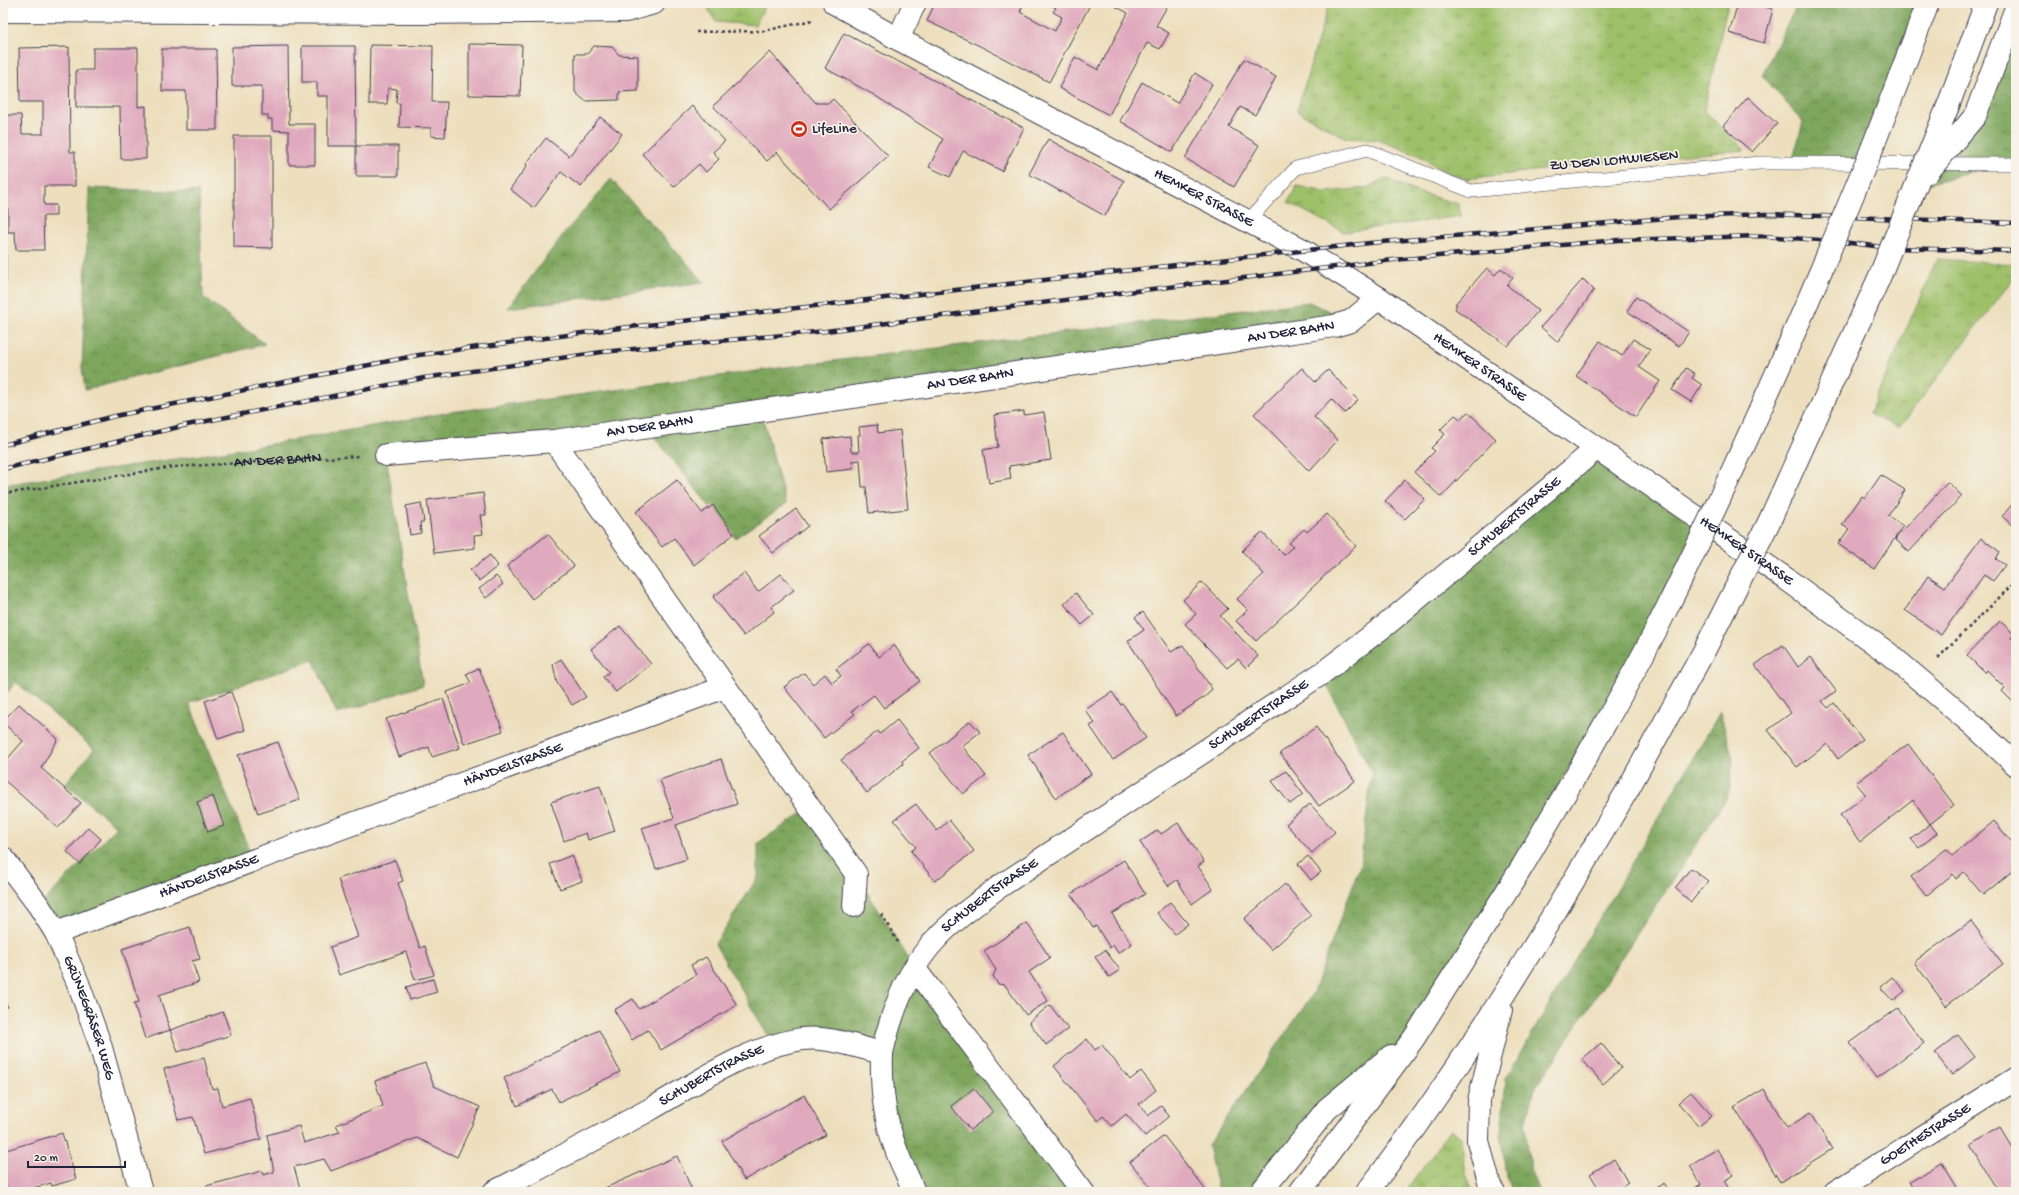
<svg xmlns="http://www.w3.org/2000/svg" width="2019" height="1195" viewBox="0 0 2019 1195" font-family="'Gochi Hand',sans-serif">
	<defs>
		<pattern id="grass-tufts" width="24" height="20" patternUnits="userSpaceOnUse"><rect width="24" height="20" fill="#9ec069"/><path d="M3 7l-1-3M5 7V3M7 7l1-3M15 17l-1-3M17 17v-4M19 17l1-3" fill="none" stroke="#809c58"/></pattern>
		<pattern id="forest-crowns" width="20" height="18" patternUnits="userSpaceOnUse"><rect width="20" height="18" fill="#7ea65d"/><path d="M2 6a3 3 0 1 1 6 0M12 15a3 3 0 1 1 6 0" fill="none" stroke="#67874e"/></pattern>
	</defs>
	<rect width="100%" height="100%" fill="#f7f3e8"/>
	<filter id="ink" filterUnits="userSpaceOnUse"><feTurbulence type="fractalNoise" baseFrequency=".025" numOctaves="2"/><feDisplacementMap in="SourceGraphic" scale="8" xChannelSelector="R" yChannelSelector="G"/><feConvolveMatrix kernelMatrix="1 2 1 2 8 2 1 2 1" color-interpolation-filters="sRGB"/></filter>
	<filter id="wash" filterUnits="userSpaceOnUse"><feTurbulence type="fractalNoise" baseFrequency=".012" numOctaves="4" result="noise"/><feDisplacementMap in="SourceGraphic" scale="16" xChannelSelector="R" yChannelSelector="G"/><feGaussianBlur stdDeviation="0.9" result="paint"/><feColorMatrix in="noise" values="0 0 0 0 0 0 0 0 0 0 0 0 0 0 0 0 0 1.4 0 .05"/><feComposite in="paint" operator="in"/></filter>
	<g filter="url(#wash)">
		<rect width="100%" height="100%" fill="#eddfbd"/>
		<path fill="url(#grass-tufts)" stroke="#607152" d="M 709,3 L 767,3 L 755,25 L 716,22 L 709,11 Z
			M 1329,3 L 1728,3 L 1704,111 L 1745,150 L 1608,162 L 1466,179 L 1445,172 L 1422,157 L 1378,140 L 1346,138 L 1297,111 Z
			M 1385,178 L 1417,192 L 1458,204 L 1461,216 L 1344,232 L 1288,202 L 1297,186 L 1325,192 L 1366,188 Z
			M 1937,259 L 2016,264 L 2016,275 L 1899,428 L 1869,414 Z
			M 1451,1130 L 1461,1137 L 1466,1175 L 1473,1192 L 1405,1192 Z"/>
		<path fill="url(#forest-crowns)" stroke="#50644c" d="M 1798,3 L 1929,3 L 1865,166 L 1792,163 L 1803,122 L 1762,75 Z
			M 2016,8 L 2016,164 L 2002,164 L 1916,187 L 1975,116 Z
			M 611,179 L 704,282 L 508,308 L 562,236 Z
			M 89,188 L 199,192 L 203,297 L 265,344 L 85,390 L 82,368 Z
			M 1309,302 L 1351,321 L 761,411 L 786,504 L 735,538 L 647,428 L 386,455 L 423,685 L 337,714 L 313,660 L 189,703 L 254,862 L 56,933 L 39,906 L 117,827 L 65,784 L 94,749 L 16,682 L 3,698 L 3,485 L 254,447 L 451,412 L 809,364 Z
			M 1596,449 L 1708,525 L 1414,1038 L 1327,1109 L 1261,1192 L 1218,1192 L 1208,1146 L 1312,995 L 1360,866 L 1372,773 L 1321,674 Z
			M 1720,712 L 1733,759 L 1728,796 L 1533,1092 L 1525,1124 L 1530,1169 L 1539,1192 L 1514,1192 L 1506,1179 L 1501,1133 L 1506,1078 Z
			M 810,808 L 856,874 L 915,969 L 1083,1192 L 916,1192 L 912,1188 L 882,1053 L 773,1045 L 715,944 L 758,877 L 758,843 Z"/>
		<g id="blocks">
			<path fill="#e0aabe" d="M 935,3 L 1024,3 L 1020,12 L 1055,31 L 1062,17 L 1053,12 L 1056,8 L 1048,3 L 1091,3 L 1049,82 L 984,48 L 927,21 Z
				M 1109,3 L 1169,3 L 1156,26 L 1169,33 L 1160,49 L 1147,43 L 1109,115 L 1059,88 L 1075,57 L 1098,70 L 1128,13 Z
				M 1738,3 L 1750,3 L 1773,9 L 1764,43 L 1729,33 Z
				M 844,33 L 1024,128 L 1002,171 L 963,151 L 950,177 L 929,167 L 943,139 L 874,95 L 825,68 Z
				M 469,44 L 522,45 L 520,96 L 469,95 Z
				M 370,45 L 433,46 L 432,102 L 447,102 L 445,137 L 431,136 L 431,128 L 399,127 L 400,103 L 396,103 L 397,89 L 388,88 L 387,104 L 369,104 Z
				M 288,46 L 289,124 L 315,124 L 315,165 L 289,165 L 289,131 L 272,130 L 272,119 L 268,119 L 268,115 L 262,115 L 262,86 L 232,86 L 232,47 Z
				M 302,46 L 355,46 L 356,146 L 398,146 L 398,176 L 356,176 L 356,146 L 328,146 L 328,96 L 317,96 L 317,82 L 302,82 Z
				M 594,46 L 612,47 L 619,55 L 638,56 L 638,91 L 619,92 L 619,100 L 585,101 L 575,92 L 575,54 L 587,54 Z
				M 69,47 L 70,152 L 75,152 L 75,186 L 44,186 L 44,205 L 56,205 L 56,216 L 43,216 L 44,250 L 16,250 L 15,232 L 8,232 L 7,115 L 21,115 L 22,134 L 43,134 L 43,102 L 20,102 L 19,48 Z
				M 93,48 L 138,48 L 138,107 L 146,106 L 146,159 L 121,159 L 120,107 L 76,107 L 76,70 L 93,70 Z
				M 162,49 L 216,49 L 217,130 L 186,130 L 186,91 L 162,91 Z
				M 770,52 L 816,103 L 829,103 L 833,99 L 888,156 L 829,209 L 777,152 L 767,161 L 713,106 Z
				M 1244,59 L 1276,77 L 1255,115 L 1240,107 L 1229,127 L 1259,145 L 1234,187 L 1185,158 Z
				M 1195,73 L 1212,84 L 1172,152 L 1120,121 L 1142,82 L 1177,103 Z
				M 1748,97 L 1777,124 L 1752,152 L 1723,126 Z
				M 692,106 L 725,141 L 713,152 L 719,159 L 706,172 L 699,164 L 674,187 L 642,154 Z
				M 600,117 L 622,134 L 581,187 L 561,172 L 534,208 L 510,189 L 527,166 L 526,164 L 546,138 L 569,156 Z
				M 234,136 L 272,136 L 272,248 L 234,247 Z
				M 1048,139 L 1124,181 L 1105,216 L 1029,174 Z
				M 3,241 L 6,241 L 6,282 L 3,282 Z
				M 1487,268 L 1495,275 L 1501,268 L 1513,278 L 1507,285 L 1538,311 L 1508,346 L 1455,309 L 1457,305 L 1455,304 Z
				M 1583,279 L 1594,290 L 1558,342 L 1541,327 Z
				M 1636,297 L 1689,332 L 1679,346 L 1627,311 Z
				M 1633,339 L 1650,349 L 1639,367 L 1660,381 L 1636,417 L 1576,376 L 1600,341 L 1622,356 Z
				M 1302,368 L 1315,382 L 1328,370 L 1358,400 L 1345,413 L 1331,399 L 1314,417 L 1338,440 L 1309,471 L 1254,414 Z
				M 1686,368 L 1695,374 L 1692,378 L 1702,385 L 1691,402 L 1672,390 Z
				M 1024,411 L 1024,415 L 1044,412 L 1051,460 L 1009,466 L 1011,479 L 989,483 L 983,450 L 998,447 L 994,415 Z
				M 1468,412 L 1496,439 L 1441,497 L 1414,472 L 1435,451 L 1431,448 L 1445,434 L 1440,430 L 1455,415 L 1460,419 Z
				M 877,425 L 878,433 L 900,430 L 908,509 L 869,513 L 866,487 L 862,487 L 860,460 L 852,461 L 853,469 L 826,472 L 823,439 L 850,436 L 851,452 L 859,452 L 858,435 L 860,435 L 859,427 Z
				M 1881,475 L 1905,490 L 1888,516 L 1903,526 L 1874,569 L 1838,544 L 1849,529 L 1842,525 L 1862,496 L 1865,498 Z
				M 677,480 L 702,513 L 713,505 L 734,534 L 694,565 L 674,538 L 662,547 L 636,512 Z
				M 1405,480 L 1425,499 L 1405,519 L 1385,501 Z
				M 1948,482 L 1962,496 L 1909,552 L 1895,539 Z
				M 483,493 L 486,515 L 480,515 L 483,534 L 474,535 L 475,548 L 434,553 L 427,500 Z
				M 2016,500 L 2016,529 L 2002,516 Z
				M 421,503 L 424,522 L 420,522 L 421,533 L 410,535 L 406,506 Z
				M 796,509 L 808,526 L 773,553 L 759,536 Z
				M 1327,514 L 1356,546 L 1256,641 L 1236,621 L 1248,610 L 1237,599 L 1264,574 L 1242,551 L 1262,532 L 1284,555 L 1293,546 L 1289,543 L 1304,529 L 1307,532 Z
				M 548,534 L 574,566 L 532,599 L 507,566 Z
				M 1981,538 L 2000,552 L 1996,559 L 2005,565 L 1993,581 L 1984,575 L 1941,635 L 1905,610 L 1928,576 L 1945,587 Z
				M 490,555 L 498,566 L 479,581 L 470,570 Z
				M 744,573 L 758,592 L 781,574 L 794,590 L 771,607 L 774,612 L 744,636 L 713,597 Z
				M 496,576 L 503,584 L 486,598 L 479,589 Z
				M 1202,582 L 1228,609 L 1220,616 L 1258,656 L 1246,668 L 1238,659 L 1227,668 L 1185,624 L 1196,614 L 1183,600 Z
				M 1076,593 L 1094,615 L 1082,625 L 1064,604 Z
				M 1143,612 L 1171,652 L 1183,645 L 1212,689 L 1206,696 L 1176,716 L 1128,641 L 1144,630 L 1135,617 Z
				M 2000,621 L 2014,634 L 2011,638 L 2016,643 L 2016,705 L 2002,691 L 2005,688 L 1987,670 L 1985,673 L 1967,655 Z
				M 620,626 L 651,664 L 616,692 L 603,677 L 609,672 L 591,649 Z
				M 869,644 L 879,657 L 894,645 L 920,681 L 884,708 L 874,695 L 852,711 L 855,714 L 824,738 L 784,687 L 804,673 L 813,684 L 825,674 L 832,683 L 841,676 L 836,669 Z
				M 1783,645 L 1798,667 L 1811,657 L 1836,691 L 1822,701 L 1828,708 L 1834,703 L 1863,740 L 1838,759 L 1827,744 L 1797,767 L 1768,730 L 1791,713 L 1755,665 Z
				M 561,659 L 586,697 L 572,705 L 557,683 L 553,664 Z
				M 479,668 L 503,731 L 464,744 L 447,692 L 471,683 L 466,674 Z
				M 231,692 L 245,730 L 218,739 L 205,701 Z
				M 1112,692 L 1121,705 L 1123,704 L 1146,738 L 1113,760 L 1090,726 L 1095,723 L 1085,710 Z
				M 443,699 L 460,748 L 432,757 L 429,747 L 399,757 L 386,719 Z
				M 19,704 L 58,739 L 41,768 L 81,803 L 58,828 L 3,779 L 3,764 L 23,741 L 3,723 L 3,721 Z
				M 897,720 L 919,748 L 902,761 L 903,764 L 867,793 L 841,760 L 878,731 L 880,734 Z
				M 970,721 L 980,732 L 962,746 L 986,776 L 963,794 L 930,753 Z
				M 1316,727 L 1355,781 L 1319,806 L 1280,753 Z
				M 1063,732 L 1091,774 L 1056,798 L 1028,755 Z
				M 278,742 L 300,800 L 258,814 L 238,755 Z
				M 1908,744 L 1954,805 L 1930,824 L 1913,800 L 1860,842 L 1840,815 L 1866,795 L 1856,783 Z
				M 721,759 L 737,804 L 676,825 L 687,859 L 656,869 L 642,828 L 674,818 L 660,780 Z
				M 1286,771 L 1303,794 L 1290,804 L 1272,781 Z
				M 600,786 L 615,831 L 588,840 L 586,833 L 564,841 L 551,802 Z
				M 213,796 L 224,826 L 208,832 L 197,802 Z
				M 916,804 L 937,831 L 949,820 L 974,851 L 935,881 L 911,851 L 916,847 L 894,820 Z
				M 1310,804 L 1335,832 L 1312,853 L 1286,824 Z
				M 1994,821 L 2016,847 L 2016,868 L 1983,895 L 1964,872 L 1956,879 L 1953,874 L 1926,896 L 1911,877 L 1946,849 L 1952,856 Z
				M 1178,823 L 1204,862 L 1198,866 L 1213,889 L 1192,904 L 1177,880 L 1168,886 L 1140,842 L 1158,830 L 1161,834 Z
				M 1930,824 L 1937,833 L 1919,848 L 1911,839 Z
				M 88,827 L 101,839 L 80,864 L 67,852 Z
				M 572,855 L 582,881 L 560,889 L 550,864 Z
				M 1308,856 L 1321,872 L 1311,880 L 1298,864 Z
				M 395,860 L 403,881 L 398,883 L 420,948 L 425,946 L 434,975 L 415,980 L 406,952 L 339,975 L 330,947 L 358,937 L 338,879 Z
				M 1124,860 L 1145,894 L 1112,914 L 1132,944 L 1118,953 L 1113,945 L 1110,948 L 1096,926 L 1093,928 L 1071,894 Z
				M 1691,868 L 1708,881 L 1691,902 L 1675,888 Z
				M 1285,884 L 1311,915 L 1271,950 L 1244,919 Z
				M 1170,902 L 1188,924 L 1175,934 L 1157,913 Z
				M 1971,921 L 2003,964 L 1946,1006 L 1914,962 Z
				M 1027,923 L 1050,958 L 1029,972 L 1048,1001 L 1026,1015 L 1005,985 L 998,984 L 993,976 L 996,970 L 984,951 Z
				M 190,927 L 200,959 L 192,961 L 199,982 L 159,995 L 170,1030 L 145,1039 L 134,1003 L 139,1002 L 122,949 Z
				M 1105,950 L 1120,970 L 1109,977 L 1095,957 Z
				M 706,957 L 737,1005 L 661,1050 L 648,1030 L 632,1040 L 614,1010 L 633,999 L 639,1009 L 696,975 L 691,965 Z
				M 1892,977 L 1905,991 L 1893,1001 L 1880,987 Z
				M 433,979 L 437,992 L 410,1000 L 406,987 Z
				M 3,998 L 8,1007 L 3,1009 Z
				M 1050,1005 L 1068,1029 L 1046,1045 L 1029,1022 Z
				M 1898,1008 L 1924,1043 L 1876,1078 L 1850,1043 Z
				M 223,1012 L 231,1035 L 178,1052 L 170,1030 Z
				M 599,1030 L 620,1072 L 559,1102 L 552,1089 L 517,1106 L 504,1078 Z
				M 1958,1035 L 1975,1057 L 1952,1075 L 1935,1053 Z
				M 1087,1039 L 1095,1050 L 1102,1045 L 1130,1080 L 1141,1071 L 1156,1090 L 1139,1104 L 1148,1116 L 1161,1106 L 1169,1116 L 1145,1136 L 1126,1114 L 1112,1126 L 1103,1116 L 1098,1121 L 1054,1066 Z
				M 1601,1043 L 1621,1068 L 1603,1084 L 1582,1059 Z
				M 204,1058 L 212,1089 L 218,1088 L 222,1106 L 250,1098 L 261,1139 L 204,1154 L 193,1117 L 178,1120 L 164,1069 Z
				M 425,1063 L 434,1086 L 480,1107 L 457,1157 L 417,1138 L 331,1171 L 324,1159 L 294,1167 L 301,1192 L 207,1192 L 206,1186 L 262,1171 L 263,1175 L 274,1172 L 267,1135 L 299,1126 L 304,1143 L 340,1132 L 336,1125 L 383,1106 L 375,1081 Z
				M 974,1088 L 993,1112 L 970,1130 L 951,1106 Z
				M 1764,1089 L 1787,1128 L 1810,1113 L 1832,1149 L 1780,1182 L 1734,1107 Z
				M 1691,1092 L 1712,1116 L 1699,1126 L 1678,1103 Z
				M 804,1095 L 826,1135 L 744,1180 L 722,1141 Z
				M 2000,1127 L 2012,1147 L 2016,1145 L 2016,1192 L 2000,1192 L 1970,1146 Z
				M 62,1133 L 76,1179 L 52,1186 L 51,1183 L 19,1192 L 8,1192 L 3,1175 L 3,1151 Z
				M 1164,1136 L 1185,1163 L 1207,1192 L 1154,1192 L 1130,1162 Z
				M 1717,1149 L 1733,1175 L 1724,1181 L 1731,1192 L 1689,1192 L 1701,1184 L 1690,1166 Z
				M 677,1156 L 693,1192 L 596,1192 Z
				M 1614,1159 L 1628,1183 L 1614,1192 L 1601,1192 L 1590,1174 Z
				M 1941,1163 L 1959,1192 L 1916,1192 L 1910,1182 Z
				M 1664,1183 L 1670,1192 L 1649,1192 Z"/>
		</g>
	</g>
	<g filter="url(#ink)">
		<use href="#blocks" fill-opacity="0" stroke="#403e4e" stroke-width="1"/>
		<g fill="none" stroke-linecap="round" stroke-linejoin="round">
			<g stroke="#403e4e" stroke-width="14">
				<path id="lane" d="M 1248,221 L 1296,168 L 1367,150 L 1471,191 L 1759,163 L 2016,164"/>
			</g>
			<g stroke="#403e4e" stroke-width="24">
				<g id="street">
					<path d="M 3,11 L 419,13 L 626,11 L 654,3"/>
					<path d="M 898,39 L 915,3"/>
					<path d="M 386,455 L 554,441"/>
					<path id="s2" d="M 3,858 L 39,906 L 56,933 L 78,983 L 100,1044 L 141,1192"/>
					<path id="s3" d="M 854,906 L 856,874 L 554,441 L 1334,326 L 1351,321 L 1379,298"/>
					<path id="s4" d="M 56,933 L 725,687"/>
					<path d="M 915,969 L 1083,1192"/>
					<path id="s5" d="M 494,1192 C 546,1165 598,1138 649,1110 C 697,1083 747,1047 802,1039 C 829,1036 857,1047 882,1053"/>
				</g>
			</g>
			<g stroke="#403e4e" stroke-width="24">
				<g id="secondary">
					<path id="s6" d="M 834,3 L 898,39 L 1303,250 L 1379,298 L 1785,578 L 1889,654 L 1972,724 L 2016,765"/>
					<path id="s7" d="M 882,1053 C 891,1014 908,968 937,938 C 954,919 976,905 996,889 L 1321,674 L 1387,624 L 1596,449"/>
					<path id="s8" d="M 1835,1192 L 2016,1078"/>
				</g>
			</g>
			<g stroke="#403e4e" stroke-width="24">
				<path id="highway" d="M 1948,106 L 1986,3
					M 1975,116 L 2016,8
					M 1873,146 L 1928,3
					M 882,1053 C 881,1088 884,1119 897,1152 C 902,1166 909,1178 914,1192
					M 1261,1192 L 1327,1109 L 1391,1056
					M 1300,1192 L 1414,1038 L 1522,867 L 1583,763
					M 1367,1192 C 1465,1065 1547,927 1628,789
					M 1494,1192 L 1490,1186 L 1478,1141 L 1479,1100 L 1501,1010"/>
			</g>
			<g stroke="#403e4e" stroke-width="2.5" stroke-dasharray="3 3" stroke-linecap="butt">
				<path d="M 696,32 L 764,31 L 813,20"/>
				<path id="s1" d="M 3,494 L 173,467 L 358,456"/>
				<path d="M 1938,658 L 2016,581"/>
				<path d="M 881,914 L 898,942"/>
			</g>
			<use href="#lane" stroke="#fff" stroke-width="13"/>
			<use href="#street" stroke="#fff" stroke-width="22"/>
			<use href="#secondary" stroke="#fff" stroke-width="22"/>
			<use href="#highway" stroke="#fff" stroke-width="22"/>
			<g stroke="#22223b" stroke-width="4.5">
				<path id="rail" d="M 3,445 L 115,416 L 419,355 L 612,329 L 1370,243 L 1679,217 L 1768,214 L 2016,223
					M 3,469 L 187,425 L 424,378 L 602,352 L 826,331 L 1119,293 L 1393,260 L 1618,240 L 1762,236 L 1834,241 L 1891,248 L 2016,251"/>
			</g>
			<use href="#rail" stroke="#f7f3e8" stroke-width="3" stroke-dasharray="9" stroke-linecap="butt"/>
			<g stroke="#403e4e" stroke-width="24" stroke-linecap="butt">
				<path id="highway-bridge" d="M 1928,172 L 1975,116
					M 1583,763 C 1609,716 1636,670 1660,622 C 1738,466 1807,307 1873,146
					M 1628,789 L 1704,651 L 1769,522 L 1879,278 L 1948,106"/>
			</g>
			<use href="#highway-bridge" stroke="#fff" stroke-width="22"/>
		</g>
	</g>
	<defs>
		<g id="stadium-disc" transform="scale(0.9)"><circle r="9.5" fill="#c8321e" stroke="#f7f3e8"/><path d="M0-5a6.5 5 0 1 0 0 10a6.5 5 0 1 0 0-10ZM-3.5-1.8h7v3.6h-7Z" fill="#fff"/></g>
	</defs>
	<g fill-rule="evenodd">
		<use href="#stadium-disc" x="799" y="129"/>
	</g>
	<g text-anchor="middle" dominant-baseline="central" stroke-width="3.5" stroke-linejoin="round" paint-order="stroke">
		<g font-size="15" fill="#22223b" stroke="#f7f3e8" text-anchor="start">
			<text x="812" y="129">LifeLine</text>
		</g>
		<g font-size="15" fill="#22223b" stroke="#f7f3e8">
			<text transform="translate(1614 161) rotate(-5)">ZU DEN LOHWIESEN</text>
			<text stroke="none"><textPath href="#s6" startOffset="418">HEMKER STRASSE</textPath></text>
			<text stroke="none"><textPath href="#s3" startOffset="1305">AN DER BAHN</textPath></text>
			<text stroke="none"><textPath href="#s6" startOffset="742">HEMKER STRASSE</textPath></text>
			<text stroke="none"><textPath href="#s3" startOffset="981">AN DER BAHN</textPath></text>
			<text stroke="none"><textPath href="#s3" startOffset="657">AN DER BAHN</textPath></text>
			<text stroke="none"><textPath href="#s1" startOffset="277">AN DER BAHN</textPath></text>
			<text stroke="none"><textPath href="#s7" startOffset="845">SCHUBERTSTRASSE</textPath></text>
			<text stroke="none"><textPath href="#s6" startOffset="1066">HEMKER STRASSE</textPath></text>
			<text stroke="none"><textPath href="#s7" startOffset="521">SCHUBERTSTRASSE</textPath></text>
			<text stroke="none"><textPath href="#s4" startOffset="487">HÄNDELSTRASSE</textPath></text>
			<text stroke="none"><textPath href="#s4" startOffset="163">HÄNDELSTRASSE</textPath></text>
			<text stroke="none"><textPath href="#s7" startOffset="197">SCHUBERTSTRASSE</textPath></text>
			<text stroke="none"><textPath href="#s2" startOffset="183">GRÜNEGRÄSER WEG</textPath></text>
			<text stroke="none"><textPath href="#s5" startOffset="247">SCHUBERTSTRASSE</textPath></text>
			<text stroke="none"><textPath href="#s8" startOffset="107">GOETHESTRASSE</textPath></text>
		</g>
	</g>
	<rect width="2019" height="1195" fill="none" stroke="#f7f3e8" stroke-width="16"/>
	<path d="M28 1161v6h97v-6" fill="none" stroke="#22223b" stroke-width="2"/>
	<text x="34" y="1161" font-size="12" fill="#22223b" stroke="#f7f3e8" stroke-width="3" paint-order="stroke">20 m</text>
</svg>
